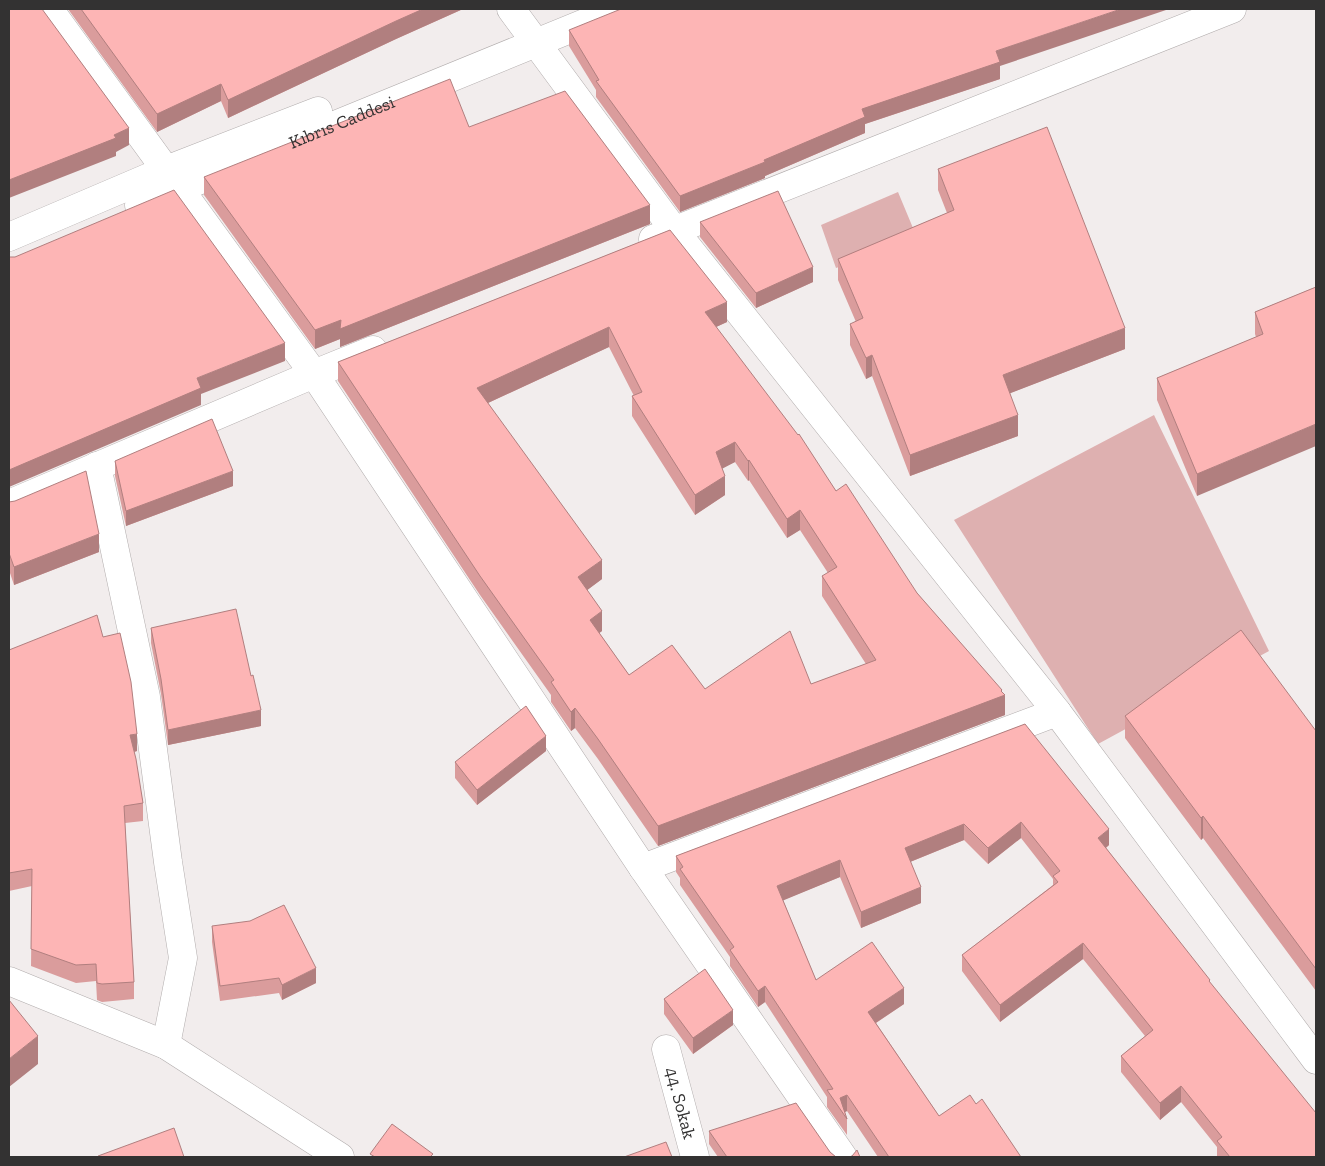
<svg xmlns="http://www.w3.org/2000/svg" width="1325" height="1166" viewBox="0 0 1325 1166" font-family="'Zilla Slab',serif">
	<rect width="100%" height="100%" fill="#f2eded"/>
	<path fill="#deb0b0" d="M 898,192 L 918,240 L 836,268 L 821,225 Z
		M 1154,415 L 1269,651 L 1098,744 L 954,520 Z"/>
	<g fill="none" stroke-linecap="round" stroke-linejoin="round">
		<g stroke="#b1acac" stroke-width="29">
			<g id="minor">
				<path d="M 49,9 L 314,374 L 643,868 L 843,1157"/>
				<path d="M 653,239 L 1232,9"/>
				<path d="M 97,466 L 146,697 L 168,862 L 183,958 L 166,1045"/>
				<path d="M 9,504 L 314,374 L 373,350"/>
				<path d="M 643,868 L 1057,712"/>
				<path d="M 9,981 L 166,1045 L 340,1157"/>
				<path id="s1" d="M 666,1049 L 695,1157"/>
			</g>
		</g>
		<g stroke="#b1acac" stroke-width="29">
			<path id="tertiary" d="M 511,9 L 674,230 L 1057,712 L 1316,1060"/>
		</g>
		<g stroke="#b1acac" stroke-width="29">
			<g id="secondary">
				<path id="s2" d="M 139,205 L 619,9"/>
				<path d="M 9,237 L 166,170 L 318,111"/>
			</g>
		</g>
		<use href="#minor" stroke="#fff" stroke-width="28"/>
		<use href="#tertiary" stroke="#fff" stroke-width="28"/>
		<use href="#secondary" stroke="#fff" stroke-width="28"/>
	</g>
	<path fill="#da9c9c" fill-rule="evenodd" d="M 68,9 L 463,9 L 396,39 L 228,118 L 221,101 L 157,132 Z
		M 569,30 L 1000,66 L 1000,79 L 865,124 L 865,133 L 765,176 L 765,178 L 680,212 L 596,97 L 596,90 L 569,46 Z
		M 469,127 L 650,224 L 340,347 L 340,339 L 315,349 L 204,195 L 204,177 Z
		M 938,169 L 1125,349 L 1010,393 L 1018,436 L 910,476 L 872,376 L 866,379 L 850,345 L 850,324 L 856,322 L 838,280 L 838,259 L 947,213 L 938,190 Z
		M 700,222 L 813,282 L 756,308 L 700,237 Z
		M 670,230 L 727,322 L 716,327 L 836,491 L 917,593 L 1002,693 L 1005,715 L 658,846 L 598,759 L 575,728 L 571,731 L 551,702 L 551,695 L 480,595 L 338,381 L 338,362 ZM 609,347 L 634,396 L 632,396 L 632,416 L 695,515 L 725,495 L 722,468 L 735,462 L 748,481 L 749,480 L 787,538 L 800,530 L 828,573 L 822,576 L 822,596 L 866,664 L 811,684 L 705,689 L 629,675 L 599,633 L 602,631 L 587,590 L 602,579 L 488,403 Z
		M 1316,287 L 1197,496 L 1157,400 L 1157,378 L 1256,337 L 1255,334 L 1255,312 Z
		M 115,461 L 233,486 L 126,526 L 115,476 Z
		M 9,502 L 99,552 L 14,585 L 9,570 Z
		M 151,628 L 261,726 L 168,745 L 161,694 L 151,643 Z
		M 103,637 L 137,751 L 134,752 L 143,803 L 143,821 L 125,823 L 134,982 L 134,999 L 102,1002 L 97,1000 L 96,981 L 76,983 L 31,966 L 32,886 L 9,891 L 9,650 Z
		M 1125,716 L 1316,731 L 1316,991 L 1203,838 L 1201,840 L 1125,738 Z
		M 1025,724 L 1109,845 L 1106,848 L 1210,983 L 1316,1157 L 1217,1157 L 1217,1147 L 1181,1102 L 1160,1120 L 1121,1072 L 1121,1056 L 1145,1036 L 1083,959 L 1000,1022 L 962,971 L 962,955 L 1053,885 L 1053,879 L 1021,838 L 988,864 L 964,840 L 910,862 L 921,903 L 861,928 L 840,877 L 783,900 L 816,980 L 904,1004 L 876,1023 L 939,1116 L 976,1104 L 1021,1157 L 878,1157 L 847,1111 L 845,1112 L 847,1119 L 847,1135 L 827,1107 L 827,1097 L 765,1002 L 758,1007 L 730,966 L 730,957 L 680,885 L 680,878 L 676,872 L 676,856 Z
		M 546,751 L 477,805 L 455,778 L 455,762 Z
		M 212,926 L 316,983 L 282,1000 L 279,993 L 220,1001 L 212,942 Z
		M 664,999 L 733,1025 L 693,1054 L 664,1014 Z
		M 709,1131 L 830,1152 L 836,1157 L 718,1157 L 709,1144 Z"/>
	<path fill="#b17f7f" d="M 423,9 L 463,9 L 396,39 L 228,118 L 228,100 L 396,21 Z
		M 1121,9 L 1169,9 L 1000,66 L 1000,79 L 865,124 L 865,133 L 765,176 L 765,178 L 680,212 L 680,196 L 764,160 L 862,109 L 996,51 Z
		M 221,84 L 221,101 L 157,132 L 157,114 Z
		M 129,128 L 129,145 L 116,152 L 116,156 L 9,198 L 9,180 Z
		M 650,205 L 650,224 L 340,347 L 340,339 L 315,349 L 315,330 L 341,320 Z
		M 813,267 L 813,282 L 756,308 L 756,293 Z
		M 727,302 L 727,322 L 705,332 L 705,312 Z
		M 609,327 L 609,347 L 477,408 L 477,388 Z
		M 1125,328 L 1125,349 L 1003,396 L 1003,375 Z
		M 285,343 L 285,361 L 201,394 L 201,405 L 9,487 L 9,470 L 197,378 Z
		M 872,355 L 872,376 L 866,379 L 866,358 Z
		M 1018,415 L 1018,436 L 910,476 L 910,455 Z
		M 1316,424 L 1316,446 L 1197,496 L 1197,474 Z
		M 735,442 L 735,462 L 716,472 L 716,452 Z
		M 749,460 L 749,480 L 748,481 L 748,461 Z
		M 233,471 L 233,486 L 126,526 L 126,511 Z
		M 725,476 L 725,495 L 695,515 L 695,495 Z
		M 800,510 L 800,530 L 787,538 L 787,519 Z
		M 99,534 L 99,552 L 14,585 L 14,567 Z
		M 602,560 L 602,579 L 578,597 L 578,577 Z
		M 602,611 L 602,631 L 590,640 L 590,620 Z
		M 1002,690 L 1002,696 L 1005,695 L 1005,715 L 658,846 L 658,826 Z
		M 575,708 L 575,728 L 571,731 L 571,712 Z
		M 261,710 L 261,726 L 168,745 L 168,730 Z
		M 137,734 L 137,751 L 130,753 L 130,735 Z
		M 546,736 L 546,751 L 477,805 L 477,790 Z
		M 1203,816 L 1203,838 L 1201,840 L 1201,818 Z
		M 1021,822 L 1021,838 L 988,864 L 988,848 Z
		M 964,824 L 964,840 L 905,864 L 905,848 Z
		M 1109,829 L 1109,845 L 1098,854 L 1098,838 Z
		M 840,860 L 840,877 L 777,903 L 777,886 Z
		M 921,887 L 921,903 L 861,928 L 861,912 Z
		M 1083,943 L 1083,959 L 1000,1022 L 1000,1005 Z
		M 316,968 L 316,983 L 282,1000 L 282,985 Z
		M 765,986 L 765,1002 L 758,1007 L 758,991 Z
		M 904,988 L 904,1004 L 868,1028 L 868,1012 Z
		M 733,1010 L 733,1025 L 693,1054 L 693,1038 Z
		M 38,1036 L 38,1064 L 9,1087 L 9,1059 Z
		M 1181,1086 L 1181,1102 L 1160,1120 L 1160,1103 Z
		M 847,1095 L 847,1111 L 843,1113 L 840,1098 Z"/>
	<path fill="#fdb5b5" stroke="#b17f7f" fill-rule="evenodd" d="M 9,9 L 42,9 L 129,128 L 114,135 L 116,138 L 9,180 Z
		M 81,9 L 423,9 L 396,21 L 228,100 L 221,84 L 157,114 Z
		M 621,9 L 1121,9 L 996,51 L 1000,62 L 862,109 L 865,117 L 764,160 L 765,162 L 680,196 L 596,81 L 599,80 L 569,30 Z
		M 450,79 L 469,127 L 565,91 L 650,205 L 340,329 L 341,320 L 315,330 L 204,177 Z
		M 1047,127 L 1125,328 L 1003,375 L 1018,415 L 910,455 L 872,355 L 866,358 L 850,324 L 863,318 L 838,259 L 954,210 L 938,169 Z
		M 174,190 L 285,343 L 197,378 L 201,388 L 9,470 L 9,257 L 15,257 Z
		M 778,191 L 813,267 L 756,293 L 700,222 Z
		M 670,230 L 727,302 L 705,312 L 798,435 L 799,434 L 836,491 L 846,484 L 917,593 L 1002,690 L 1001,691 L 1005,695 L 658,826 L 598,739 L 575,708 L 571,712 L 551,682 L 554,680 L 480,576 L 338,362 ZM 609,327 L 642,392 L 632,396 L 695,495 L 725,476 L 716,452 L 735,442 L 748,461 L 749,460 L 787,519 L 800,510 L 837,567 L 822,576 L 876,660 L 811,684 L 790,631 L 705,689 L 672,645 L 629,675 L 590,620 L 602,611 L 578,577 L 602,560 L 477,388 Z
		M 1316,287 L 1316,424 L 1197,474 L 1157,378 L 1263,334 L 1255,312 Z
		M 212,419 L 233,471 L 126,511 L 115,461 Z
		M 86,471 L 99,534 L 14,567 L 9,553 L 9,502 L 15,501 Z
		M 236,609 L 251,676 L 253,675 L 261,710 L 168,730 L 161,679 L 151,628 Z
		M 97,615 L 103,637 L 120,633 L 131,682 L 137,734 L 130,735 L 136,759 L 143,803 L 124,806 L 134,982 L 102,984 L 97,983 L 96,964 L 76,965 L 31,949 L 32,869 L 9,873 L 9,650 Z
		M 1241,630 L 1316,731 L 1316,969 L 1203,816 L 1201,818 L 1125,716 Z
		M 526,706 L 546,736 L 477,790 L 455,762 Z
		M 1025,724 L 1109,829 L 1098,838 L 1210,980 L 1209,981 L 1316,1113 L 1316,1157 L 1230,1157 L 1217,1141 L 1222,1137 L 1181,1086 L 1160,1103 L 1121,1056 L 1153,1030 L 1083,943 L 1000,1005 L 962,955 L 1058,882 L 1053,876 L 1060,871 L 1021,822 L 988,848 L 964,824 L 905,848 L 921,887 L 861,912 L 840,860 L 777,886 L 816,980 L 872,942 L 904,988 L 868,1012 L 939,1116 L 970,1095 L 976,1104 L 982,1099 L 1021,1157 L 889,1157 L 847,1095 L 840,1098 L 847,1119 L 827,1090 L 833,1089 L 765,986 L 758,991 L 730,950 L 734,947 L 680,869 L 683,867 L 676,856 Z
		M 284,905 L 316,968 L 282,985 L 279,978 L 220,986 L 212,926 L 250,921 Z
		M 705,969 L 733,1010 L 693,1038 L 664,999 Z
		M 9,1000 L 38,1036 L 9,1059 Z
		M 796,1103 L 830,1152 L 836,1157 L 727,1157 L 709,1131 Z
		M 392,1124 L 433,1154 L 430,1157 L 375,1157 L 370,1154 Z
		M 174,1128 L 184,1157 L 98,1157 L 98,1156 Z
		M 666,1142 L 672,1157 L 624,1157 Z
		M 857,1150 L 860,1157 L 849,1157 L 852,1156 Z"/>
	<g text-anchor="middle" dominant-baseline="central" stroke-width="4.5" stroke-linejoin="round" paint-order="stroke">
		<g font-size="18" fill="#333232" stroke="#f2eded">
			<text stroke="none"><textPath href="#s2" startOffset="219">Kıbrıs Caddesi</textPath></text>
			<text stroke="none"><textPath href="#s1" startOffset="56">44. Sokak</textPath></text>
		</g>
	</g>
	<rect width="1325" height="1166" fill="none" stroke="#333232" stroke-width="20"/>
</svg>
